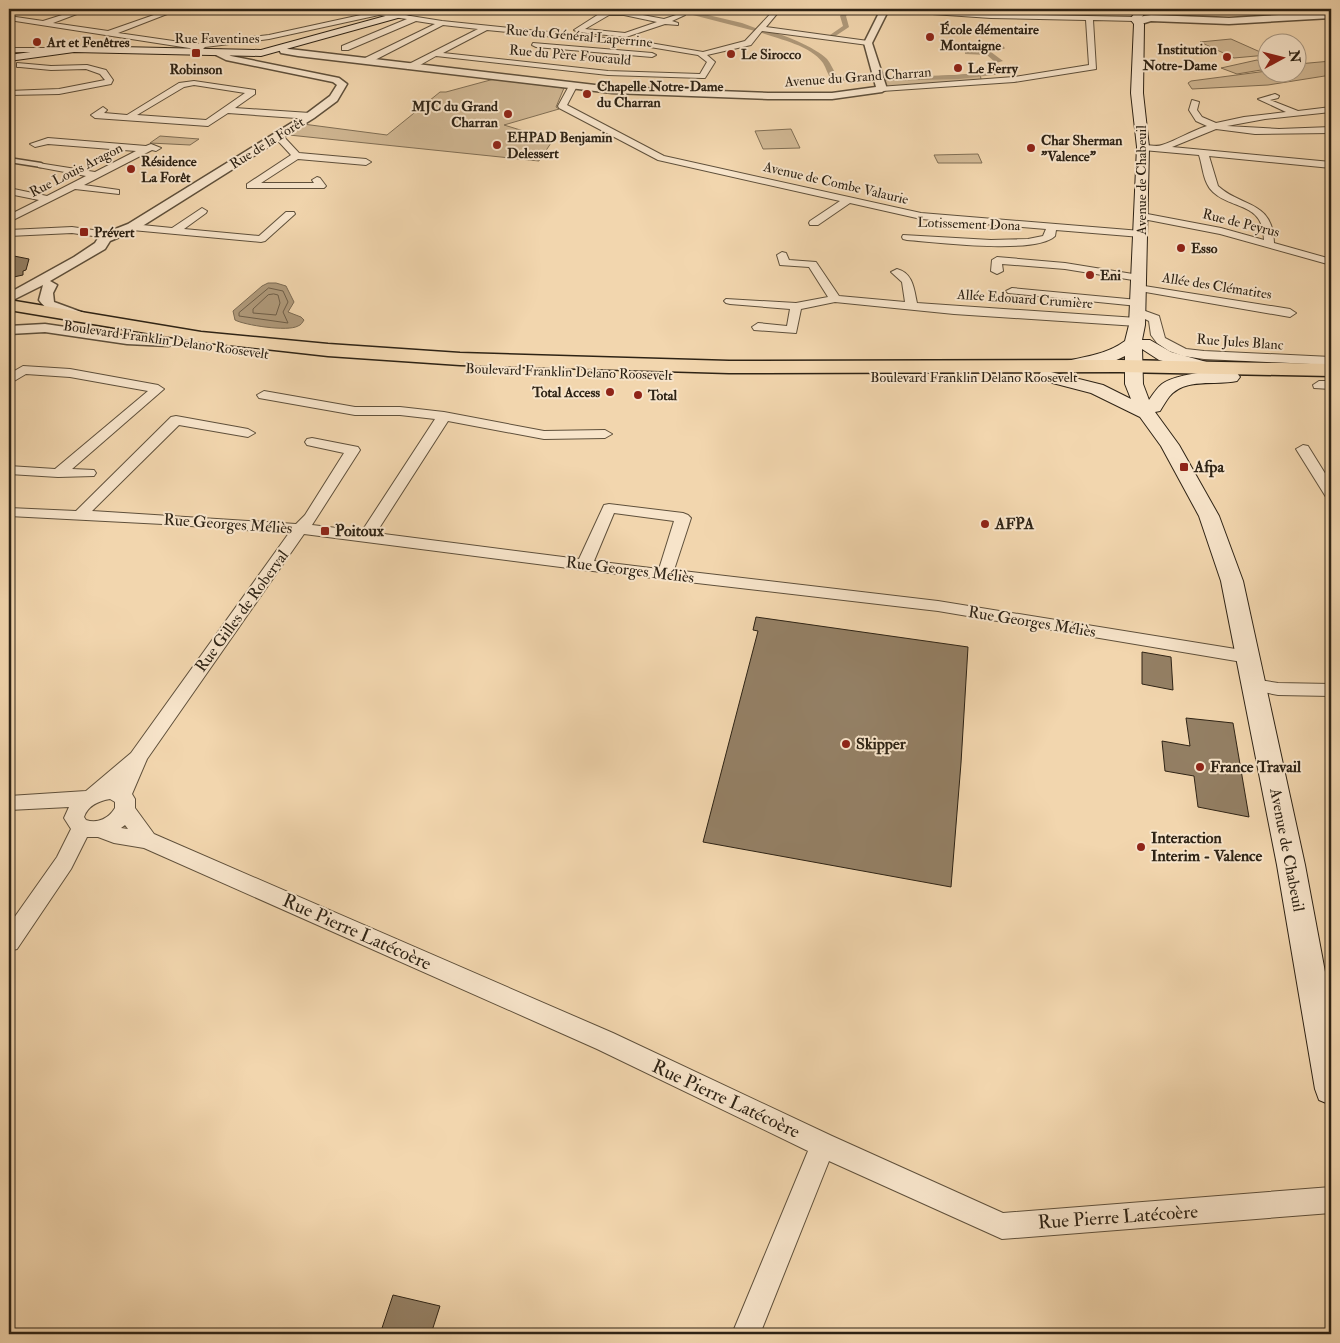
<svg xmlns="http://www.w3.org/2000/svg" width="1340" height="1343" viewBox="0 0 1340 1343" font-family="'IM FELL Double Pica',serif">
	<rect width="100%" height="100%" fill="#f2d6ae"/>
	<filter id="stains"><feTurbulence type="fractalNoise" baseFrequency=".004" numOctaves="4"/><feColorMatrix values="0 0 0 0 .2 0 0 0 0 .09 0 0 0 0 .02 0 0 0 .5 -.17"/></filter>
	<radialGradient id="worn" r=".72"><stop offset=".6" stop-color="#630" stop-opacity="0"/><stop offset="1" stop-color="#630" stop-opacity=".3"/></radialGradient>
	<path fill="#d1b894" stroke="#806e54" d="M 1231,39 L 1267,55 L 1234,58 L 1200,42 Z
		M 1257,60 L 1267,65 L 1267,69 L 1237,74 L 1221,68 Z
		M 1331,61 L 1331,75 L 1268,85 L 1192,89 L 1188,83 L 1191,81 L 1267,71 L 1268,72 L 1298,72 L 1298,64 Z
		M 980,74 L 982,84 L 882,89 L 880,80 Z
		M 494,79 L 564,88 L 556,107 L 559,109 L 504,125 L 553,140 L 539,161 L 289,135 L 303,124 L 387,135 L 440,92 L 446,92 Z
		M 791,129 L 800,148 L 763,149 L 755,131 Z
		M 160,136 L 199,139 L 190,145 L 150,143 Z
		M 978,154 L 982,163 L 938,163 L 934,155 Z"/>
	<path fill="#af997a" stroke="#7b6a52" d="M 268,283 L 276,283 L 286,286 L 294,302 L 288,312 L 301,317 L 304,320 C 302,323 301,325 298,326 C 288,332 244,325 235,320 L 233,311 L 262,286 Z"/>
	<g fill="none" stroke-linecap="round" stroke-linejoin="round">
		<path stroke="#6e5e48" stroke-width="1" d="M 269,288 L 283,291 L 288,302 L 283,312 L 288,323 L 239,316 L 239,313 Z
			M 274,294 L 278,295 L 280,303 L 276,315 L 253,313 L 253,309 L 268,295 Z"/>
		<path fill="#af997a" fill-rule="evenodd" d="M 657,9 L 671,9 L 682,12 L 679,14 Z
			M 845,9 L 851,9 L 846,16 L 849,27 L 834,37 L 830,37 L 830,35 L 843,26 L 840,16 Z
			M 691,11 L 742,23 L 758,29 L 755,31 L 689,14 L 688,13 Z
			M 762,31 C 776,30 817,48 827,59 C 831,64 834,71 837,77 L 875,77 L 879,79 L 875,81 L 832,81 C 828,75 826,68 823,63 C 810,45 781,40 762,33 Z
			M 995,42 L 999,42 L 1005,48 L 1004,49 L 1000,49 L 994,43 Z
			M 967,51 L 991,52 L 1003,61 L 996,63 L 987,55 L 965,54 L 965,52 Z
			M 1000,70 L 1004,72 L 1003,74 L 959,79 L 884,81 L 880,79 L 884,77 L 959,75 Z"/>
	</g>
	<path fill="#948065" stroke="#2e2315" d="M 9,255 L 29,259 L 26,270 L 23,271 L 23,275 L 9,278 Z
		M 756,617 L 968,647 L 961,763 L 951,887 L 703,842 L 758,631 L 753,630 Z
		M 1142,652 L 1171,657 L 1173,690 L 1142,684 Z
		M 1186,718 L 1233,723 L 1249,817 L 1198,807 L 1194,776 L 1165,771 L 1162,741 L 1190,746 Z
		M 393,1295 L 440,1306 L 431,1334 L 380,1334 Z"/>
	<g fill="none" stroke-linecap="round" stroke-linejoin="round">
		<g stroke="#5f503b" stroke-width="3">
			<path id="pedestrian" d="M 9,158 L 41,163 L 44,165 L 41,167 L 9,162 Z"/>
		</g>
		<g stroke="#5f503b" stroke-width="2">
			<path id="minor" d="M 81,9 L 90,9 L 53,23 L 108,31 L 171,9 L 180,9 L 118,33 L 194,44 L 269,35 L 379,11 L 442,21 L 644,42 L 703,52 L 745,41 L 775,9 L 781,9 L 766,27 L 868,41 L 872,43 L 868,45 L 762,31 L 751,45 L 707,55 L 715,62 L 705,78 L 702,78 L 608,75 L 436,56 L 413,69 L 407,69 L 407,65 L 478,29 L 443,25 L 369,63 L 363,63 L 363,59 L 435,24 L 416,21 L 348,50 L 342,50 L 342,46 L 407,19 L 379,15 L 269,39 L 205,47 L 202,50 L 9,20 L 9,16 L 43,21 ZM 487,30 L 644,46 L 698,55 L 707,62 L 700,74 L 608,71 L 443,53 Z
				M 885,9 L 991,14 L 1135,17 L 1138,19 L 1135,21 L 1093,20 L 1096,69 L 1014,82 L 882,91 L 878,89 L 879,87 L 1014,77 L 1089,65 L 1086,20 L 991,18 L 888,11 Z
				M 616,10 L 664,19 L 682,13 L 685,15 L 672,21 L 678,23 L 678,25 L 665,24 L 626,37 L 578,32 L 574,30 L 599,14 ZM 609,15 L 624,15 L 657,22 L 625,33 L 585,29 Z
				M 533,43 L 652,53 L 656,55 L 652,57 L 536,47 L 532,45 Z
				M 9,48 L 56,48 L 60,50 L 56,52 L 9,52 Z
				M 17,63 L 51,66 L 87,65 L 106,70 L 113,80 L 111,84 L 59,94 L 9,95 L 9,91 L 59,89 L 105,80 L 100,74 L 86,69 L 51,70 L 20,67 L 17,67 Z
				M 194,81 L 255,90 L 255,94 L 235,108 L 310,113 L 314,116 L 310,119 L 228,113 L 208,126 L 95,118 L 91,115 L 103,107 L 107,110 L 104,113 L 127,115 L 179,83 ZM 194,85 L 245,93 L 206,120 L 137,115 L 184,87 Z
				M 570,84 L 577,86 L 567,105 L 664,156 L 921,213 L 1141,231 L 1146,234 L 1141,237 L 1056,230 L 1055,236 C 1036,255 935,242 907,240 L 903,239 L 902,237 L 903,235 L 991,240 L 1028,239 L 1043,236 L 1046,229 L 921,219 L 850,203 L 818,225 L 810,225 L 809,223 L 810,221 L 840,201 L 658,160 L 559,108 L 558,106 Z
				M 1275,94 L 1279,96 L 1278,98 L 1270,100 L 1298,111 L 1331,107 L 1331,112 L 1265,119 L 1227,126 L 1279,129 L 1331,127 L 1331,133 L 1255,134 L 1216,129 L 1172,147 L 1331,162 L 1331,168 L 1209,156 L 1218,186 C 1242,208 1273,200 1274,243 L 1331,259 L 1331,265 L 1220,234 L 1138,218 L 1138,214 L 1142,213 L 1221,228 L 1264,240 C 1264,202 1232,210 1213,192 C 1203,183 1203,167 1199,155 L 1143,150 L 1138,147 C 1145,142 1154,148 1162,145 C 1177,140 1191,131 1207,126 L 1196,121 L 1189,110 L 1192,100 L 1199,102 L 1197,110 L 1202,117 L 1216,123 L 1244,117 L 1286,112 L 1258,99 Z
				M 274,135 L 285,138 L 299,153 L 366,159 L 371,162 L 366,165 L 298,159 L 261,183 L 314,183 L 312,180 L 317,177 L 320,178 L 326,186 L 324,188 L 247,188 L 247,184 L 291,155 L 279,142 L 271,140 L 271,136 Z
				M 48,138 L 146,146 L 151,144 L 161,148 L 156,151 L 152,150 L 84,185 L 119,190 L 119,194 L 75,189 L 9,222 L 9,215 L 39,200 L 9,194 L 9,188 L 47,196 L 86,176 L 38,167 L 38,163 L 95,172 L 136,151 L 48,144 L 35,147 L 30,144 Z
				M 202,208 L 207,211 L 206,213 L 184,229 L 259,236 L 286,212 L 294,212 L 295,214 L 265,241 L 261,242 L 132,230 L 127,227 L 132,224 L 172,228 Z
				M 72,227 L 100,231 L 110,238 L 105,241 L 93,236 L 72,233 L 9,236 L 9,230 Z
				M 782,252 L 786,253 L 789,260 L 816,262 L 839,296 L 905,302 L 902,282 L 891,272 L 897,269 C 913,273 914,289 917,303 L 1137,318 L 1143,322 L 1137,326 L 954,314 L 835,302 L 801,309 L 796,333 L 754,330 L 752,327 L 758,323 L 787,326 L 790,309 L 730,304 L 726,303 L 724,301 L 726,299 L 796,303 L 828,297 L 809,267 L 780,265 L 777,255 Z
				M 997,257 L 1065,263 L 1139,275 L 1145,278 L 1139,281 L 1065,269 L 1002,264 L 1003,271 L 997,274 L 991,271 L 992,260 Z
				M 1138,285 L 1290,309 L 1296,313 L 1290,317 L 1134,290 L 1132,288 L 1134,286 Z
				M 1012,288 L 1138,300 L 1144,303 L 1138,306 L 1008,293 L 1006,291 Z
				M 1137,308 L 1159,316 L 1165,338 L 1186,349 L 1204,351 L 1331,357 L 1331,365 L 1204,359 L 1183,356 L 1169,351 L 1157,343 L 1151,335 L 1149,321 L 1131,312 Z
				M 23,366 L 70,369 L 158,385 L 164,389 L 72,469 L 94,470 L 96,473 L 94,476 L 58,477 L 9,474 L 9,466 L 55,469 L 148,391 L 70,377 L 26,374 L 9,384 L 9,374 Z
				M 1319,381 L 1331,381 L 1331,389 L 1314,388 L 1313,385 Z
				M 264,391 L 355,407 L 400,407 L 444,412 L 544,431 L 605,430 L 612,434 L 605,438 L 544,439 L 448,421 L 376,533 L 579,559 L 604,505 L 609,504 L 683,513 L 688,515 L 691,518 L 674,570 L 938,601 L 1248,651 L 1254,653 L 1257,657 L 1254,661 L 1248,663 L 938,611 L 584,570 L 304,534 L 147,759 L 132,794 L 135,799 L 135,808 L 154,834 L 613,1033 L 832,1136 L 1003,1213 L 1331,1187 L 1331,1213 L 1002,1239 L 829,1161 L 760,1334 L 732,1334 L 808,1151 L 597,1049 L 144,848 L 114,843 L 98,837 L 87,837 L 71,869 L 17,949 L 9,951 L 9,925 L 57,857 L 71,829 L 64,818 L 69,807 L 9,810 L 9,796 L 86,791 L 131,753 L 289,533 L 163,524 L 9,516 L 9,508 L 76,511 L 171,417 L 176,416 L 248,429 L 255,433 L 248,437 L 179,425 L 92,511 L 296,524 L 305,515 L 344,453 L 307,445 L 305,442 L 307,439 L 312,438 L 358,447 L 360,450 L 312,525 L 362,531 L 435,419 L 400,415 L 355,415 L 259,398 L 257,395 ZM 614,513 L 674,521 L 659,569 L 594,561 ZM 110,799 L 115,802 L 115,808 C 109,818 98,824 86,820 L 84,817 C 88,805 99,801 110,799 ZM 125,825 L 128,829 L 121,828 Z
				M 1303,445 L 1308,446 L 1331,483 L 1331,498 L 1326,497 L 1296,449 Z
				M 1254,679 L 1278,683 L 1331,684 L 1331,696 L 1278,695 L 1248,689 L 1245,685 L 1248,681 Z"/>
		</g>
		<g stroke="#5f503b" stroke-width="3">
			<path id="tertiary" d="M 881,9 L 889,9 L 872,43 L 887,89 L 882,92 L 832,99 L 768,99 L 612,93 L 298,56 L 281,53 L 278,48 L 283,45 L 288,49 L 298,50 L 612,87 L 768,93 L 832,93 L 876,87 L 864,43 Z
				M 1331,12 L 1331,18 L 1229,24 L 1151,21 L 1138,25 L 1134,22 L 1138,17 L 1151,15 L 1229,18 Z
				M 221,50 L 231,56 L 339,78 L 347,84 L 337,101 L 314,118 L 136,230 L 110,241 L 105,249 L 50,281 L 57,285 L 53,293 L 54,302 L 84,313 L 86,316 L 84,319 C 71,322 46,311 39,300 L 43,285 L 9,302 L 9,293 L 74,257 L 95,243 L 100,235 L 128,224 L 306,114 L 330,96 L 337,85 L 333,82 L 226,60 L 216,55 L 218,51 Z
				M 45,324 L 127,336 L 168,338 L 173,339 L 175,342 L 173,345 L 168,346 L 127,344 L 45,332 L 9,334 L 9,326 Z"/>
		</g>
		<g stroke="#2e2315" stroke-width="2">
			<path id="secondary" d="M 411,9 L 425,9 L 423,11 L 261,56 L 74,52 L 9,61 L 9,55 L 74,46 L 261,50 Z
				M 1136,9 L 1145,9 L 1145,13 L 1140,19 L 1144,24 L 1143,93 L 1149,147 L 1145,325 L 1142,340 L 1150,340 L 1171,352 L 1210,363 L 1213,367 L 1210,371 L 1204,372 L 1159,360 L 1142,349 L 1143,384 L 1149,400 C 1153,394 1157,388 1162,384 C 1178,373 1219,369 1237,373 L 1240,377 L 1237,381 C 1215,386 1185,377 1169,397 C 1166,401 1163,406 1160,411 L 1155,412 L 1179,445 L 1219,516 L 1243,581 L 1305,865 L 1331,1004 L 1331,1105 L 1319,1100 L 1315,1089 L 1277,865 L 1221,581 L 1199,516 L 1161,446 L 1140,417 L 1091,393 L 1041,380 L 1038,376 L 1041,372 L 1047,371 L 1103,385 L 1131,399 L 1125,384 L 1125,356 C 1109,364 1085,373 1067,369 L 1064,365 L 1067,361 C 1088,356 1107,354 1125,341 L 1129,325 L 1137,147 L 1131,93 L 1134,24 L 1130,19 L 1135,13 Z"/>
		</g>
		<g stroke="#2e2315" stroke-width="3">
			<path id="primary" d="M 9,300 L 201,332 L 328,344 L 460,353 L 729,361 L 1120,360 L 1331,364 L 1331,376 L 1120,372 L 729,373 L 460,365 L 328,356 L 201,342 L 9,310 Z"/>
		</g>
		<use href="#pedestrian" fill="#f7e4ca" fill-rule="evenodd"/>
		<use href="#minor" fill="#f7e4ca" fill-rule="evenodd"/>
		<use href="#tertiary" fill="#f7e4ca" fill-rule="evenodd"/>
		<use href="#secondary" fill="#f7e4ca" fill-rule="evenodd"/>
		<use href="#primary" fill="#f2d6ae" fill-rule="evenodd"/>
	</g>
	<g fill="#8f2418" stroke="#f7e4ca" stroke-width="2">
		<circle cx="930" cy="37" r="5"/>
		<circle cx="37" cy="42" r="5"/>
		<rect x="191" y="48" width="10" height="10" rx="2.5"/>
		<circle cx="731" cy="54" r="5"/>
		<circle cx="1227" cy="57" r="5"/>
		<circle cx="958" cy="68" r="5"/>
		<circle cx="587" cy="94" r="5"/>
		<circle cx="508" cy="114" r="5"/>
		<circle cx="497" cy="145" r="5"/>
		<circle cx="1031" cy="148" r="5"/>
		<circle cx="131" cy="169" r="5"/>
		<rect x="79" y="227" width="10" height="10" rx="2.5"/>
		<circle cx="1181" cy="248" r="5"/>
		<circle cx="1090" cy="275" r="5"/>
		<circle cx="610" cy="392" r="5"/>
		<circle cx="638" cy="395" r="5"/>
		<rect x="1179" y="462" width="10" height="10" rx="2.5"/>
		<circle cx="985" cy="524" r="5"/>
		<rect x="320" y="526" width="10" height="10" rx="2.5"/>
		<circle cx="846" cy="744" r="5"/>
		<circle cx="1200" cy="767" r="5"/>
		<circle cx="1141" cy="847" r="5"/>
	</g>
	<g text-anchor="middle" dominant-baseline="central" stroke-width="4" stroke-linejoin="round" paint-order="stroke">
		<g font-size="14" font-weight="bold" fill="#2e2315" stroke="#f7e4ca" text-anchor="start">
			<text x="940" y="29">École élémentaire<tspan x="940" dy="16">Montaigne</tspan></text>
			<text x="47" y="42">Art et Fenêtres</text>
			<text x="1217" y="49" text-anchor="end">Institution<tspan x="1217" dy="16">Notre-Dame</tspan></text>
			<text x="741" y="54">Le Sirocco</text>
			<text x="968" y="68">Le Ferry</text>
			<text x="196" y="69" text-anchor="middle">Robinson</text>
			<text x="597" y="86">Chapelle Notre-Dame<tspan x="597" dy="16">du Charran</tspan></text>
			<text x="498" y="106" text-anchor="end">MJC du Grand<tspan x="498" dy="16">Charran</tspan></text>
			<text x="507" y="137">EHPAD Benjamin<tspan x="507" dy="16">Delessert</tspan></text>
			<text x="1041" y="140">Char Sherman<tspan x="1041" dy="16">"Valence"</tspan></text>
			<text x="141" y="161">Résidence<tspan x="141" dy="16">La Forêt</tspan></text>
			<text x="94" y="232">Prévert</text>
			<text x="1191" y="248">Esso</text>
			<text x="1100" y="275">Eni</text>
			<text x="600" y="392" text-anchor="end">Total Access</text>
			<text x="648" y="395">Total</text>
		</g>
		<g font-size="14" fill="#2e2315" stroke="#f7e4ca">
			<text transform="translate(579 36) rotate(5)">Rue du Général Laperrine</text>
			<text x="217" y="38">Rue Faventines</text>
			<text transform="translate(570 55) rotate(5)">Rue du Père Foucauld</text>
			<text transform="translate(858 77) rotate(-4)">Avenue du Grand Charran</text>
			<text transform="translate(267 143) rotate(-32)">Rue de la Forêt</text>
			<text transform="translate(76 170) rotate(-27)">Rue Louis Aragon</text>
			<text transform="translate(1141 180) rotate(-90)">Avenue de Chabeuil</text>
			<text transform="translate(836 183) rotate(13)">Avenue de Combe Valaurie</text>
			<text transform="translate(1241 223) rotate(14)">Rue de Peyrus</text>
			<text transform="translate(969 224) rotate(2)">Lotissement Dona</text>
			<text transform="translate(1217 286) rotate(9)">Allée des Clématites</text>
			<text transform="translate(1025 299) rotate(4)">Allée Edouard Crumière</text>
			<text transform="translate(166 340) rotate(8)">Boulevard Franklin Delano Roosevelt</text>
			<text transform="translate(1240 342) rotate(4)">Rue Jules Blanc</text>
			<text transform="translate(569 372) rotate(2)">Boulevard Franklin Delano Roosevelt</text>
			<text x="974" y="377">Boulevard Franklin Delano Roosevelt</text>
		</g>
		<g font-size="16" font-weight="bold" fill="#2e2315" stroke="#f7e4ca" text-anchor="start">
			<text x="1194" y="467">Afpa</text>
			<text x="995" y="524">AFPA</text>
			<text x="335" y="531">Poitoux</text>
			<text x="856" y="744">Skipper</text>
			<text x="1210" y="767">France Travail</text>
			<text x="1151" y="838">Interaction<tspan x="1151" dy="18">Interim - Valence</tspan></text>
		</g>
		<g font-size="16" fill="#2e2315" stroke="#f7e4ca">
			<text transform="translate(228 524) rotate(4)">Rue Georges Méliès</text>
			<text transform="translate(630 570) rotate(7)">Rue Georges Méliès</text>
			<text transform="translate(242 611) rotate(-54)">Rue Gilles de Roberval</text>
			<text transform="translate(1032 622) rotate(9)">Rue Georges Méliès</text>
			<text transform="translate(1287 850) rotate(79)">Avenue de Chabeuil</text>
		</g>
		<g font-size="19" fill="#2e2315" stroke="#f7e4ca">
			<text transform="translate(357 932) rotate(24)">Rue Pierre Latécoère</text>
			<text transform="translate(726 1099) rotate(25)">Rue Pierre Latécoère</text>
			<text transform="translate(1118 1217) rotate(-4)">Rue Pierre Latécoère</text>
		</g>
	</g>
	<rect width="1340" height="1343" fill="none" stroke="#f2d6ae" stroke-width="30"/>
	<rect x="10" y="10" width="1320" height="1323" fill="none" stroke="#2e2315" stroke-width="2.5"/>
	<rect x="15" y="15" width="1310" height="1313" fill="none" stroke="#2e2315"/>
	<g transform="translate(1282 58) rotate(83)"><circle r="24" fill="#f7e4ca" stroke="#a79782"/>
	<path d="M0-4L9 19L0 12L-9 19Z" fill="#8f2418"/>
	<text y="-8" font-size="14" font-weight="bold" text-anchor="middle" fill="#2e2315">N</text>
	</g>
	<rect width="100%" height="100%" filter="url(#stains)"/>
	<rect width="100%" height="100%" fill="url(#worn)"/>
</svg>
